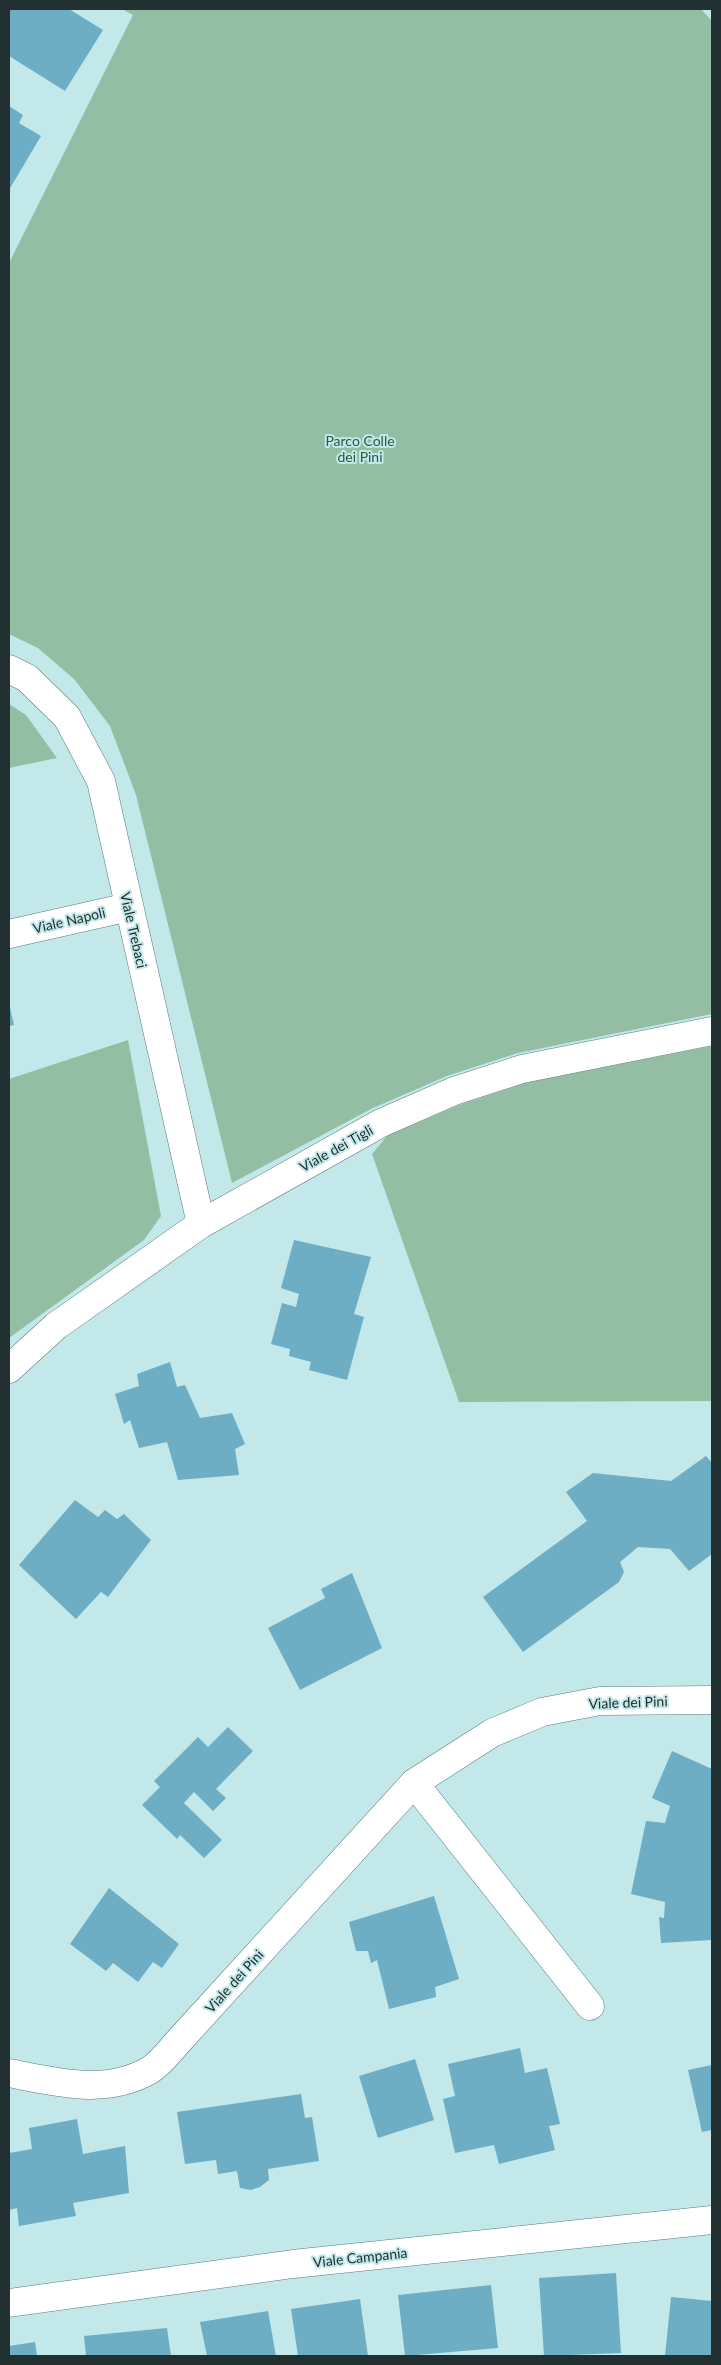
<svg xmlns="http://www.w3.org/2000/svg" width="721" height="2365" viewBox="0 0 721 2365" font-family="Lato,sans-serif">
	<rect width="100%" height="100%" fill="#c3e8ea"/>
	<path fill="#93bea4" d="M 122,9 L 701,9 L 712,21 L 712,1014 L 518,1053 L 447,1076 L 373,1108 L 232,1183 L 136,795 L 110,726 L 74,679 L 38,648 L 9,634 L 9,263 L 133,15 Z
		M 9,704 L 26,715 L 57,758 L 9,768 Z
		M 128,1040 L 161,1216 L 144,1240 L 9,1338 L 9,1079 Z
		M 712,1046 L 712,1401 L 459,1402 L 372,1154 L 387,1136 L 459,1105 L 525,1083 Z"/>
	<path fill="#6eaec5" d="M 9,9 L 69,9 L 103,30 L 65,91 L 9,56 Z
		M 9,106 L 23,115 L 19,123 L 41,136 L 9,190 Z
		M 9,1003 L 14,1025 L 9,1026 Z
		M 294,1240 L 371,1257 L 354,1314 L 364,1317 L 347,1380 L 309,1370 L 311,1362 L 289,1356 L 290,1349 L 271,1344 L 282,1303 L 296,1307 L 299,1294 L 281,1288 Z
		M 170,1362 L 177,1387 L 185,1385 L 200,1418 L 232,1413 L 245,1444 L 235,1449 L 239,1475 L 178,1480 L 167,1442 L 139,1448 L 130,1420 L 124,1424 L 115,1394 L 139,1386 L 137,1374 Z
		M 706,1456 L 712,1463 L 712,1554 L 689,1571 L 670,1549 L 638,1547 L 620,1562 L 624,1572 L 619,1582 L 523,1652 L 483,1597 L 587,1521 L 566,1492 L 593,1473 L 671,1481 Z
		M 75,1500 L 98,1517 L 105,1510 L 117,1519 L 124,1514 L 151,1540 L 108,1597 L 101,1592 L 76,1619 L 19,1565 Z
		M 352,1573 L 382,1648 L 300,1690 L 268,1628 L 325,1598 L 321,1589 Z
		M 228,1727 L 253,1751 L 216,1789 L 226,1798 L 213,1811 L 194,1792 L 184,1803 L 222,1840 L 204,1858 L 180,1835 L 177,1839 L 142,1805 L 160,1787 L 154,1781 L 198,1737 L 208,1747 Z
		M 672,1751 L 712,1769 L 712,1940 L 661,1943 L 659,1917 L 664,1918 L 665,1902 L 631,1894 L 646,1821 L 665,1823 L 670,1806 L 652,1798 Z
		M 109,1888 L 179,1944 L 162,1968 L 153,1962 L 138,1982 L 113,1963 L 106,1971 L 70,1944 Z
		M 434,1896 L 459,1979 L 435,1987 L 436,1997 L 389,2009 L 377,1960 L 371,1963 L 368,1951 L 356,1951 L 349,1922 Z
		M 520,2048 L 525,2073 L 547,2068 L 560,2124 L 549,2126 L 555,2150 L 499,2164 L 494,2145 L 455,2153 L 443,2099 L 455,2096 L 448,2064 Z
		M 415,2059 L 434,2120 L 378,2138 L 359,2076 Z
		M 712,2065 L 712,2130 L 702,2132 L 688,2070 Z
		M 301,2094 L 305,2118 L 312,2117 L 319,2161 L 268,2169 L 269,2180 L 260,2187 L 251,2190 L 240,2188 L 237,2171 L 218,2174 L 216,2160 L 185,2164 L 177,2112 Z
		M 77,2119 L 83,2154 L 125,2146 L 129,2193 L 73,2203 L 76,2216 L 19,2226 L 17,2208 L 9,2210 L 9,2153 L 32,2149 L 29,2128 Z
		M 616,2273 L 621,2353 L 544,2356 L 539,2278 Z
		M 491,2285 L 498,2348 L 405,2356 L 398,2295 Z
		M 671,2297 L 712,2301 L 712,2356 L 665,2356 Z
		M 360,2299 L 368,2356 L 298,2356 L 291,2309 Z
		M 268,2311 L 276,2356 L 207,2356 L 200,2322 Z
		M 167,2328 L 171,2356 L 86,2356 L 84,2336 Z
		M 35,2342 L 37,2356 L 9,2356 L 9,2346 Z"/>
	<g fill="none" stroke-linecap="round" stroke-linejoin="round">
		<g stroke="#5a7c7e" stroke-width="29">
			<path id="minor" d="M 9,669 L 27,678 L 67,717 L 101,781 L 201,1224
				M 9,934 L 129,907
				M 9,1369 L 56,1326 L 201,1224 L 381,1123 L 454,1091 L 522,1069 L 712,1031
				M 414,1783 L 590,2006
				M 9,2073 C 57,2082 105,2096 150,2070 C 160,2064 169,2052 177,2043 L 414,1783 L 492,1733 L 542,1712 L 600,1701 L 712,1700
				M 9,2303 L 293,2264 L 712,2220"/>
		</g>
		<use href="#minor" stroke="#fff" stroke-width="28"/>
	</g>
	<g text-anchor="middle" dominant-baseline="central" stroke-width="4" stroke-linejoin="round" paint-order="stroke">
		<g font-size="14" fill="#1f5d3d" stroke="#c3e8ea">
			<text x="360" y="440">Parco Colle<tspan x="360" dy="16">dei Pini</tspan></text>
		</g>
		<g font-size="14" fill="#223031" stroke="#c3e8ea">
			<text transform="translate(69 920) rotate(-13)">Viale Napoli</text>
			<text transform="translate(134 930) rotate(77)">Viale Trebaci</text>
			<text transform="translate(336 1148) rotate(-29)">Viale dei Tigli</text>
			<text transform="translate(628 1702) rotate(-2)">Viale dei Pini</text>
			<text transform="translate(234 1981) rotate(-48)">Viale dei Pini</text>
			<text transform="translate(360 2257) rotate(-6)">Viale Campania</text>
		</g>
	</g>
	<rect width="721" height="2365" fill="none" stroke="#223031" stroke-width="20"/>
</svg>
